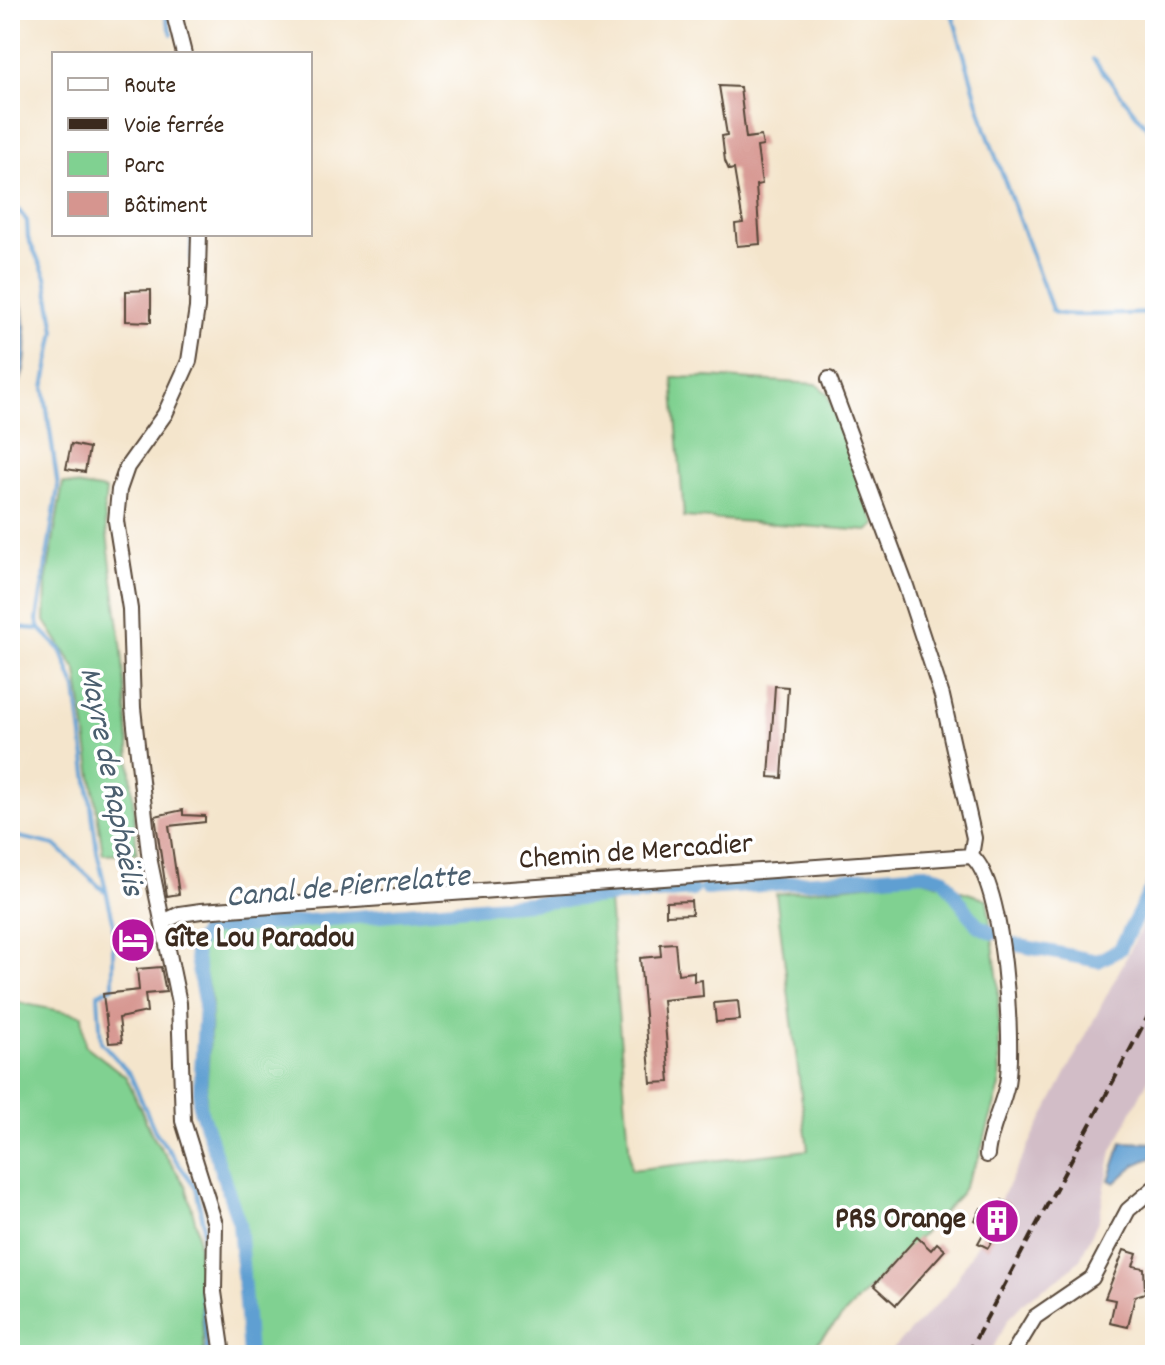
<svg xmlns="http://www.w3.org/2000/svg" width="1165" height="1365" viewBox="0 0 1165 1365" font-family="Dekko,sans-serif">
	<rect width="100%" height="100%" fill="#fff"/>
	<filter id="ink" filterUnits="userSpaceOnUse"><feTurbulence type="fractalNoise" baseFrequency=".0125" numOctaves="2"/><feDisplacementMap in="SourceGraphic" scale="16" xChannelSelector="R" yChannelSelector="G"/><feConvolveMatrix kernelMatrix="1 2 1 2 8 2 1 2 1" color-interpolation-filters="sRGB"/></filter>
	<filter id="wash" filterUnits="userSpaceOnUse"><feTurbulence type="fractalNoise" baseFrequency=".006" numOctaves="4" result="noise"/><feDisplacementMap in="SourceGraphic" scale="32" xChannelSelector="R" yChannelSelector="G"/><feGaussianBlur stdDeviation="1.8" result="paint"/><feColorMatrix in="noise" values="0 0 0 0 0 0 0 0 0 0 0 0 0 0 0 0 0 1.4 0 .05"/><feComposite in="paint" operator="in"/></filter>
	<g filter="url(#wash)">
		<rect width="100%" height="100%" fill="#f4e5cc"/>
		<path fill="#d2bdc7" d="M 1155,902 L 1155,1066 L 1112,1151 L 1099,1219 L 1080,1259 L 1065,1274 L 1026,1300 L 1009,1318 L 989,1355 L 886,1355 L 948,1293 L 978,1243 Z"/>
		<path fill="#80d191" stroke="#5e7e58" stroke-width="2" d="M 707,377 L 816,384 L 827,393 L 876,525 L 868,531 L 684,517 L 673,378 Z
			M 63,483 L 106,490 L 104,511 L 122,651 L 137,853 L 103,854 L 77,671 L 45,621 L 46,582 Z
			M 920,878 L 987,899 L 998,981 L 1000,1086 L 979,1157 L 960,1195 L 805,1355 L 253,1355 L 248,1331 L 243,1220 L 205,1108 L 212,1004 L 199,948 L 214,934 L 609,901 L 631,1170 L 808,1150 L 776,894 Z
			M 10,1001 L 82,1015 L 85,1045 L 126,1077 L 152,1135 L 186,1186 L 197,1228 L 204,1355 L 10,1355 Z"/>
		<path fill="#5f9fd2" stroke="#4d6478" stroke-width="2" d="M 10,268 C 26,305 37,366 10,400 Z
			M 1122,1142 L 1155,1143 L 1155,1156 L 1135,1165 L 1115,1183 L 1109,1180 Z"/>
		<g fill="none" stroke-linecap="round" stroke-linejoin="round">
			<path stroke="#5f9fd2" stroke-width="4" d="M 164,10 L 172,34
				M 951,10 L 986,130 L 1053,312 C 1064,318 1136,313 1155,313
				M 1093,59 L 1155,138
				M 10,199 L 27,221 L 28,238 L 46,277 L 55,331 L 44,388 L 58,487 L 37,620 L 40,629 L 61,650 L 76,689 L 97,852 L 113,920 L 113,987 L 98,994 L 101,1042 L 130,1074 L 155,1131 L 196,1188 L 203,1222 L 201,1288 L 208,1355
				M 191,234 L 191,264
				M 10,627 L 40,629
				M 10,835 L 55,845 L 104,891"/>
			<path stroke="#5f9fd2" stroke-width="14" d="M 706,889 L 924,873 L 943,878 L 977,925 L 993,933
				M 1011,944 L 1098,961 L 1120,949 L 1155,881
				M 249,1355 L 239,1223 L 199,1106 L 205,1005 L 194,948 L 207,929 L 692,890"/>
		</g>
		<g id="blocks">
			<path fill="#d6958f" d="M 719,86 L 740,87 L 746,138 L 761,136 L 763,146 L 757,147 L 762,184 L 756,185 L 760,244 L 737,246 L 735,224 L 743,223 L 734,169 L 729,170 L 725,161 L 722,136 L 727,135 Z
				M 151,290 L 151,322 L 126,321 L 126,291 Z
				M 71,444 L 89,448 L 85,472 L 66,469 Z
				M 775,686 L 788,687 L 782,778 L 769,777 Z
				M 183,810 L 183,815 L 205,816 L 205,822 L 169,826 L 179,894 L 167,896 L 155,816 Z
				M 691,901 L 692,914 L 666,915 L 666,902 Z
				M 675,943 L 678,974 L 694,972 L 694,981 L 702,980 L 703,996 L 663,1000 L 670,1082 L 651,1083 L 640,958 L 661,956 L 660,944 Z
				M 161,967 L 166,992 L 145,994 L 147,1012 L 119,1018 L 122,1042 L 109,1043 L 103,994 L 139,990 L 137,969 Z
				M 738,1001 L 740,1020 L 716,1022 L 714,1003 Z
				M 1002,1200 L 1012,1205 L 988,1248 L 978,1243 L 987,1227 L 975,1220 L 981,1208 L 994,1215 Z
				M 917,1237 L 931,1250 L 937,1243 L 945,1250 L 896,1305 L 874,1285 Z
				M 1124,1250 L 1137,1254 L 1133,1266 L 1144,1268 L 1145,1293 L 1135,1296 L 1128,1327 L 1110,1323 L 1115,1300 L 1105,1298 Z"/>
		</g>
	</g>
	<g filter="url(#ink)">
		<use href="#blocks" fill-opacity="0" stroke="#574638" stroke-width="2"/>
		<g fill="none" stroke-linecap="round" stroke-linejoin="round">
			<g stroke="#574638" stroke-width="18">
				<path id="minor" d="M 173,10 L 184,54
					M 199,234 L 197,308 L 189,361 L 165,414 L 127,467 L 119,490 L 116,521 L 130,609 L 133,708 L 150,862 L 179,1003 L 183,1121 L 215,1224 L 214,1292 L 223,1355
					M 829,379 L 906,586 L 942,696 L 974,838 L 971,856
					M 971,856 C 1004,880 1014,1043 1007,1084 C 1002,1108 989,1130 987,1155
					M 163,922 L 180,914 L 201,911 L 971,856
					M 1012,1355 L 1035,1317 L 1092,1278 L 1128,1210 L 1155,1187"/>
			</g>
			<use href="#minor" stroke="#fff" stroke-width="14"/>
			<path stroke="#3b2a1e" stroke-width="4" stroke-dasharray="12 6" stroke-linecap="butt" d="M 967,1355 L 1155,1003"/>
		</g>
	</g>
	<defs>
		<g id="hotel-disc" transform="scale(2.3)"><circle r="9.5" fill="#b5179e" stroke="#fff"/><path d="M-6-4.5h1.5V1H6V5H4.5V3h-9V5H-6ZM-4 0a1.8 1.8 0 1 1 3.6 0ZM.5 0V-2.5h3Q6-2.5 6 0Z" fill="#fff"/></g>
		<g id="building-disc" transform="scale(2.3)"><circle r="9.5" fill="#b5179e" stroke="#fff"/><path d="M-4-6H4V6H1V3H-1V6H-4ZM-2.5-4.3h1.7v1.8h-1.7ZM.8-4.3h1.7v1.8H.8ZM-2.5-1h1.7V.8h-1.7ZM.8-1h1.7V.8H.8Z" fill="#fff"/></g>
	</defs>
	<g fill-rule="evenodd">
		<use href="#hotel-disc" x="133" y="940"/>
		<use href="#building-disc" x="997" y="1221"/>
	</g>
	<g text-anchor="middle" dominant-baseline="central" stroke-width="7" stroke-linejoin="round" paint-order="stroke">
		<g font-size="30" fill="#3b2a1e" stroke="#fff">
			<text transform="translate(636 854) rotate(-4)">Chemin de Mercadier</text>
		</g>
		<g font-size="30" font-weight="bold" fill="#3b2a1e" stroke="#fff" text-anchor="start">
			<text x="164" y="940">Gîte Lou Paradou</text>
			<text x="966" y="1221" text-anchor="end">PRS Orange</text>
		</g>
		<g font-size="32" font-style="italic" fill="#4b5f6f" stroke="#fff">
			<text transform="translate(109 782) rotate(79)">Mayre de Raphaëlis</text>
			<text transform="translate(348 889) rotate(-5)">Canal de Pierrelatte</text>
		</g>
	</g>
	<rect width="1165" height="1365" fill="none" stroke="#fff" stroke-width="40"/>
	<rect x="52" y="52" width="260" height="184" fill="#ffffff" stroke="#b1aaa5" stroke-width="2"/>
	<rect x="68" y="78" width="40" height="12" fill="#ffffff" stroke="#b1aaa5" stroke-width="2"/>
	<text x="124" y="92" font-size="24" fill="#3b2a1e">Route</text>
	<rect x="68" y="118" width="40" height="12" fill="#3b2a1e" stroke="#b1aaa5" stroke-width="2"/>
	<text x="124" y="132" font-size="24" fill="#3b2a1e">Voie ferrée</text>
	<rect x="68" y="152" width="40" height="24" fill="#80d191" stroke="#b1aaa5" stroke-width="2"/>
	<text x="124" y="172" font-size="24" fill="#3b2a1e">Parc</text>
	<rect x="68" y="192" width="40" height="24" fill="#d6958f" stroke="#b1aaa5" stroke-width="2"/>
	<text x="124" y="212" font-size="24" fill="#3b2a1e">Bâtiment</text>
</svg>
